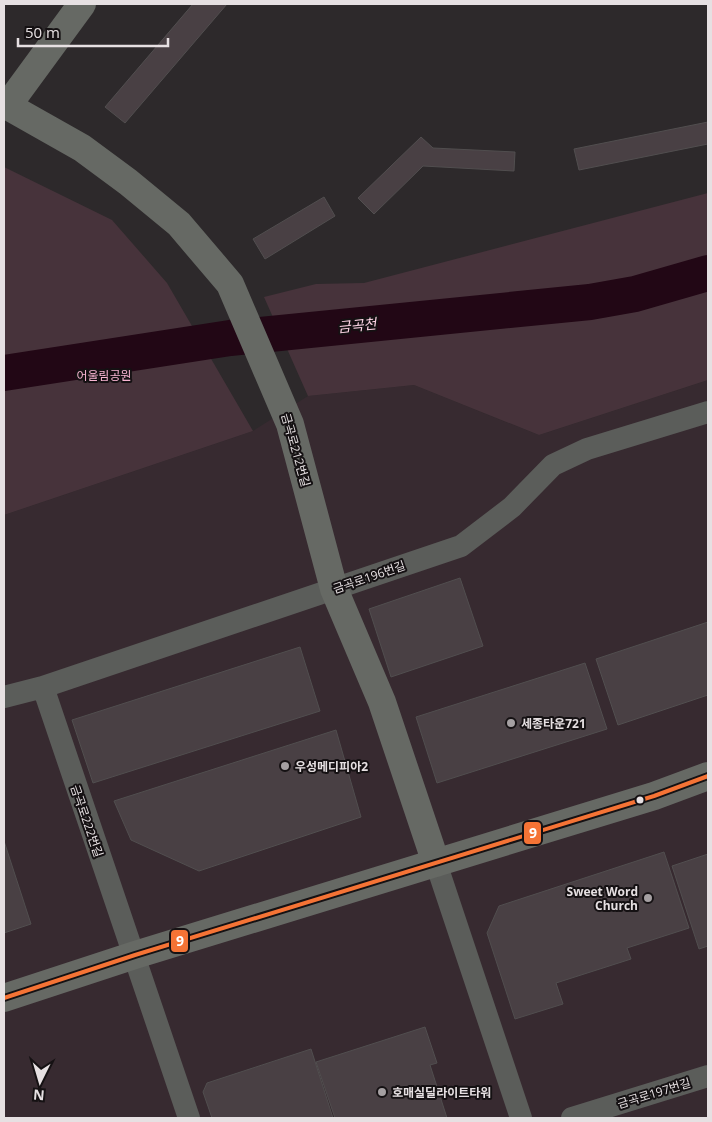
<svg xmlns="http://www.w3.org/2000/svg" width="712" height="1122" viewBox="0 0 712 1122" font-family="'Open Sans','Noto Sans KR',sans-serif">
	<rect width="100%" height="100%" fill="#2d292b"/>
	<path fill="#372a30" d="M 708,380 L 708,1118 L 4,1118 L 4,515 L 253,431 L 308,396 L 414,385 L 539,435 Z"/>
	<path fill="#47333b" d="M 4,167 L 112,220 L 167,283 L 253,431 L 4,515 Z
		M 708,193 L 708,380 L 539,435 L 414,385 L 308,396 L 264,297 L 316,284 L 364,283 Z"/>
	<g fill="none" stroke-linecap="round" stroke-linejoin="round">
		<path stroke="#220715" stroke-width="36" d="M 4,373 L 230,338 L 590,302 L 635,294 L 708,273"/>
	</g>
	<path fill="#494044" stroke="#514e4f" d="M 193,4 L 227,4 L 125,123 L 105,107 Z
		M 708,122 L 708,144 L 579,170 L 574,149 Z
		M 421,137 L 433,148 L 515,152 L 514,171 L 423,166 L 374,214 L 358,198 Z
		M 324,197 L 335,216 L 265,259 L 253,239 Z
		M 460,578 L 483,646 L 391,677 L 369,609 Z
		M 708,622 L 708,695 L 618,725 L 596,659 Z
		M 300,647 L 320,711 L 93,783 L 72,720 Z
		M 585,663 L 607,729 L 437,783 L 416,717 Z
		M 336,730 L 361,817 L 199,871 L 131,840 L 114,801 Z
		M 4,841 L 31,924 L 4,933 Z
		M 664,852 L 689,928 L 627,948 L 631,959 L 556,983 L 563,1004 L 515,1019 L 487,933 L 499,906 Z
		M 708,854 L 708,946 L 699,949 L 672,866 Z
		M 425,1027 L 437,1063 L 430,1065 L 447,1118 L 335,1118 L 316,1062 Z
		M 311,1049 L 333,1118 L 212,1118 L 203,1092 L 207,1083 Z"/>
	<g fill="none" stroke-linecap="round" stroke-linejoin="round">
		<path stroke="#5b5d5a" stroke-width="22" d="M 43,687 L 189,1118
			M 4,697 L 43,687 L 461,546 L 512,507 L 553,465 L 587,449 L 708,412
			M 436,863 L 521,1118
			M 572,1118 L 708,1076"/>
		<path stroke="#666964" stroke-width="28" d="M 4,104 L 82,148 L 128,182 L 179,224 L 230,284 L 290,424 L 334,589 L 382,702 L 436,863
			M 8,105 L 82,4
			M 4,998 L 135,955 L 654,796 L 708,776"/>
		<g stroke="#151113" stroke-width="8">
			<path id="bus-1" d="M 4,998 L 135,955 L 654,796 L 708,776"/>
		</g>
		<use href="#bus-1" stroke="#f57335" stroke-width="4"/>
	</g>
	<g fill="#a5a0a2" stroke="#151113" stroke-width="2">
		<circle cx="511" cy="723" r="5"/>
		<circle cx="285" cy="766" r="5"/>
		<circle cx="648" cy="898" r="5"/>
		<circle cx="382" cy="1092" r="5"/>
	</g>
	<circle fill="#e6e0e2" stroke="#151113" stroke-width="2" cx="640" cy="800" r="4.5"/>
	<g text-anchor="middle" dominant-baseline="central" stroke-width="4" stroke-linejoin="round" paint-order="stroke">
		<g font-size="12" fill="#f8b5d2" stroke="#151113">
			<text x="104" y="375">어울림공원</text>
		</g>
		<g font-size="12" fill="#e6e0e2" stroke="#151113">
			<text transform="translate(296 450) rotate(74)">금곡로212번길</text>
			<text transform="translate(369 577) rotate(-19)">금곡로196번길</text>
			<text transform="translate(87 821) rotate(71)">금곡로222번길</text>
			<text transform="translate(654 1093) rotate(-17)">금곡로197번길</text>
		</g>
		<g font-size="12" font-weight="bold" fill="#e6e0e2" stroke="#151113" text-anchor="start">
			<text x="521" y="723">세종타운721</text>
			<text x="295" y="766">우성메디피아2</text>
			<text x="638" y="891" text-anchor="end">Sweet Word<tspan x="638" dy="14">Church</tspan></text>
			<text x="392" y="1092">호매실딜라이트타워</text>
		</g>
		<g font-size="14" font-style="italic" fill="#fed5e6" stroke="#151113">
			<text transform="translate(357 325) rotate(-6)">금곡천</text>
		</g>
	</g>
	<g stroke="#151113" stroke-width="2">
		<rect x="523" y="821" width="19" height="24" rx="5" fill="#f57335"/>
		<rect x="170" y="929" width="19" height="24" rx="5" fill="#f57335"/>
	</g>
	<g font-size="14" text-anchor="middle" font-weight="bold" fill="#fff">
		<text x="533" y="838">9</text>
		<text x="180" y="946">9</text>
	</g>
	<rect width="712" height="1122" fill="none" stroke="#e6e0e2" stroke-width="10"/>
	<g transform="translate(40 1082) rotate(185)" stroke="#151113" stroke-width="4" paint-order="stroke">
	<path d="M0-4L9 19L0 12L-9 19Z" fill="#e6e0e2"/>
	<text y="-8" font-size="14" font-weight="bold" text-anchor="middle" fill="#e6e0e2">N</text>
	</g>
	<path d="M18 38v8h150v-8" fill="none" stroke="#e6e0e2" stroke-width="2.5"/>
	<text x="25" y="38" font-size="15" fill="#e6e0e2" stroke="#151113" stroke-width="4" paint-order="stroke">50 m</text>
</svg>
